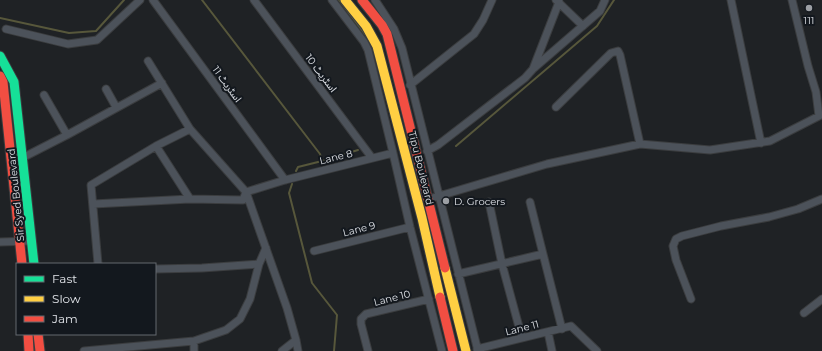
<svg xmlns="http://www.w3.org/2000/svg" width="822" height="351" viewBox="0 0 822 351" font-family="Montserrat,'Noto Sans Arabic',sans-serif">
	<rect width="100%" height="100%" fill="#1f2225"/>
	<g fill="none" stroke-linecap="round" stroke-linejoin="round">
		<path stroke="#57573b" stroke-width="2" d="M 202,0 L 320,154 L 322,161
			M 339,0 L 370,41 L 375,55
			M 0,18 L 69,33 L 96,31 L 124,0
			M 456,146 L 597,26 L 614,0
			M 296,171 L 298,167 L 322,161 L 358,150
			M 292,184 L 289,193 L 312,283 L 337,315 L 334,351"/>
		<g stroke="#3b3d3f" stroke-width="9">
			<path id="street" d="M 153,0 L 285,180
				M 254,0 L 372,158
				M 332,0 L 364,42 L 368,50 L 393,153 L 410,227 L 442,351
				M 375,0 L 394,29 L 402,48 L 478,351
				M 556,0 L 583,26
				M 731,0 L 761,143
				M 6,29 L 68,44 L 97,40 L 140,0
				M 148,61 L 190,129 L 246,192 L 287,308 L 296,340 L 298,351
				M 534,68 L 600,11 L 605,0
				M 410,85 L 474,34 L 483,20 L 492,0
				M 106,89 L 116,107
				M 44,95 L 67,135
				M 556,107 L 611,53 L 618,51 L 620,55 L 640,144
				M 156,146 L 190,199
				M 427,151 L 438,145 L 525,78 L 533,69 L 559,2
				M 11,158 L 22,158 L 67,135 L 162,83
				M 429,199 L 547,164 L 640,144 L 710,150 L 770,141 L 819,116 L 816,92 L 808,66 L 792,0
				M 489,202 L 502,264 L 522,338
				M 93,204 L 190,199 L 243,200 L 246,192 L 285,180 L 393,153
				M 0,242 L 32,241
				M 314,251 L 410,227
				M 543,254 L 562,329
				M 98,264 L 91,185 L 156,146 L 190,129
				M 155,269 L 202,268 L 259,264
				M 458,274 L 543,254 L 530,202
				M 691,299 L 676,260 L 673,246 L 676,239 L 682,236 L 721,226 L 769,217 L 798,209 L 822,199
				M 804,313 L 822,299
				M 548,332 L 552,351
				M 194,341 L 194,351
				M 477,349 L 571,326 L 597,351
				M 84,351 L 194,341 L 226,330 L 240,319 L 250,299 L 259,264 L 266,248
				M 282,351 L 296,340
				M 368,351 L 361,324 L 361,319 L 366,314 L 429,299"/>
		</g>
		<g stroke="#3b3d3f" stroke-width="11">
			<path id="fast" d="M 0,56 L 14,82 L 34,264"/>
		</g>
		<g stroke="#3b3d3f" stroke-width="11">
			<path id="slow" d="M 345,0 L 366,26 L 377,46 L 422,218 L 440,297
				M 445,268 L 466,351"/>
		</g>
		<g stroke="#3b3d3f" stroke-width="11">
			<path id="jam" d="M 362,0 L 382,25 L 387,34 L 445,268
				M 0,76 L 3,82 L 22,264
				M 440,297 L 453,351
				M 28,334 L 29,351
				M 38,334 L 40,351"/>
		</g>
		<use href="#street" stroke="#4c525a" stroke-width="7"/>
		<use href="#fast" stroke="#16e098" stroke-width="9"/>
		<use href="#slow" stroke="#ffcf43" stroke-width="9"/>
		<use href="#jam" stroke="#f24e42" stroke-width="9"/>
	</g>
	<g fill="#9c9fa4" stroke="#13181e" stroke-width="1.5">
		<circle cx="809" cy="8" r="4"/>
		<circle cx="446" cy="201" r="4"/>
	</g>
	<g text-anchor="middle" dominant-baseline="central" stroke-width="4" stroke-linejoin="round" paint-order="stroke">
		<g font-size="10" fill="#e0e3e8" stroke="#13181e">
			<text x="809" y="20">111</text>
			<text x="454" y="201" text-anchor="start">D. Grocers</text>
		</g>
		<g font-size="10" fill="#e0e3e8" stroke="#13181e">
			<text transform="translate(321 73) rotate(53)">اسٹریٹ 10</text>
			<text transform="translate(227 84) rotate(54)">اسٹریٹ 11</text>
			<text transform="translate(336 157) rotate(-14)">Lane 8</text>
			<text transform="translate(421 168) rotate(76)">Tipu Boulevard</text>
			<text transform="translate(16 195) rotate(-96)">Sir Syed Boulevard</text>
			<text transform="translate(359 229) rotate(-14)">Lane 9</text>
			<text transform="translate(392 298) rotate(-14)">Lane 10</text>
			<text transform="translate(522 328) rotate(-14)">Lane 11</text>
		</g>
	</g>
	<rect x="16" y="263" width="140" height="72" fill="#13181e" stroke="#65696f"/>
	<rect x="24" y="276" width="20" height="6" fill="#16e098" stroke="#65696f"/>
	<text x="52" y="283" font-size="12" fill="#e0e3e8">Fast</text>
	<rect x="24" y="296" width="20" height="6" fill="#ffcf43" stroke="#65696f"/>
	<text x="52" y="303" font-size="12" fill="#e0e3e8">Slow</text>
	<rect x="24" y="316" width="20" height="6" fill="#f24e42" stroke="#65696f"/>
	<text x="52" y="323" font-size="12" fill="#e0e3e8">Jam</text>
</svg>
